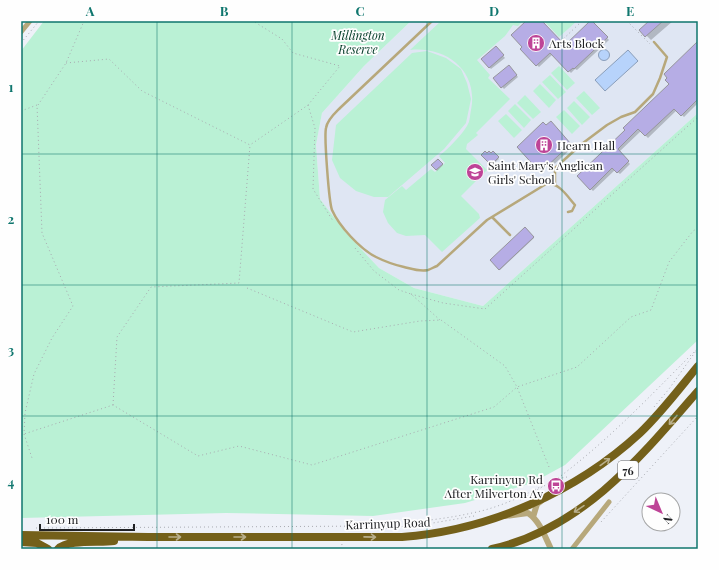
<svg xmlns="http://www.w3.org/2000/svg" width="719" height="570" viewBox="0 0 719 570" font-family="'Playfair Display',serif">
	<rect width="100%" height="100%" fill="#eef1f8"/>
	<path fill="#dfe6f3" d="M 411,21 L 698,21 L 698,113 L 483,306 L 414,288 L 379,268 L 346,233 L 320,199 L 316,145 L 322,113 L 364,66 Z"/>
	<path fill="#baf1d5" d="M 44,21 L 411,21 L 364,66 L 322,113 L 316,145 L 320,199 L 346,233 L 379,268 L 414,288 L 483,306 L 698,113 L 698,340 L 565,465 L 532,483 L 465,503 L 373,516 L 226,513 L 21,518 L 21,51 Z
		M 441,21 L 523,21 L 518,26 L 513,25 L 505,36 L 477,60 L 490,75 L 488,78 L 510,99 L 476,133 L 478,135 L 467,144 L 466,149 L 487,170 L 461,196 L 479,214 L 480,218 L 442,252 L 425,235 L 406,236 L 397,233 L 388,223 L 383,212 L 385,200 L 402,186 L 406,190 L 431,169 L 435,172 L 445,163 L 439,156 C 447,150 463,134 468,124 C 470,121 470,114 471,110 C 479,71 446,46 410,50 Z
		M 544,21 L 577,21 L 559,37 Z
		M 427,51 L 446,58 L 461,69 L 467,83 L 471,99 L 466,123 L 444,149 L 388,197 L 374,197 L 356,191 L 340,178 L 332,160 L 336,125 L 412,53 Z
		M 559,66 L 575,83 L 567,90 L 551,73 Z
		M 550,75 L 566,92 L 558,99 L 542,82 Z
		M 540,84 L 556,100 L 549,108 L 533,91 Z
		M 584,91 L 600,108 L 592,115 L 576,98 Z
		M 525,95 L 541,112 L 533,119 L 517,103 Z
		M 574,101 L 590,117 L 582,125 L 567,108 Z
		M 515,104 L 531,120 L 524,128 L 508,111 Z
		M 564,110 L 580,126 L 572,134 L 556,117 Z
		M 506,114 L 522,130 L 514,138 L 498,121 Z"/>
	<path fill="#b7d3fb" stroke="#8a9eba" d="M598.5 55a5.5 5.5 0 1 1 11 0a5.5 5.5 0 1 1-11 0Z
		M 628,50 L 638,61 L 605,91 L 595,80 Z"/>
	<path fill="#0003" d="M 527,21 L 540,21 L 565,47 L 591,21 L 609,40 L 577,70 L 575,69 L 571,73 L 553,54 L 539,67 L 521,49 L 523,47 Z
		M 650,21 L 673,21 L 651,40 L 641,30 Z
		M 698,43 L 698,103 L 684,117 L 677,110 L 648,138 L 641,131 L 619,152 L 630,164 L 620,174 L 615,170 L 593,191 L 578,176 L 626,130 L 670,84 Z
		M 496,48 L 505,58 L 491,69 L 482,59 Z
		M 509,66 L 518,77 L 504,89 L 495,78 Z
		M 551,123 L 573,147 L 549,169 L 546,166 L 540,171 L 518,147 Z
		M 493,152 L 499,159 L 492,165 L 483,155 L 491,154 Z
		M 438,160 L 443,165 L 437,171 L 432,165 Z
		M 525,228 L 534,238 L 500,270 L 491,260 Z"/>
	<path fill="#b6ade5" stroke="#96959c" d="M 526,21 L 542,21 L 565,45 L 590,21 L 592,21 L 608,37 L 574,69 L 573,68 L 568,72 L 550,53 L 536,66 L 520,49 L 522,47 L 511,35 Z
		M 649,21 L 663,21 L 645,37 L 639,30 Z
		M 698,41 L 698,99 L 681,116 L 674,109 L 645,136 L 638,129 L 618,149 L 629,161 L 617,173 L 612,168 L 590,190 L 577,176 L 625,130 L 623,128 L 669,84 L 665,80 L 667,78 L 664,74 Z
		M 496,46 L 504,55 L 489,68 L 481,59 Z
		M 509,65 L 517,75 L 501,88 L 493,78 Z
		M 551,121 L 571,144 L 546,167 L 543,164 L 537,169 L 517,147 L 543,122 L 546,125 Z
		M 485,151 L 487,153 L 489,151 L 491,153 L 493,151 L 499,157 L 491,165 L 481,155 Z
		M 438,159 L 443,164 L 436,170 L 431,165 Z
		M 525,227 L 534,237 L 499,270 L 490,260 Z"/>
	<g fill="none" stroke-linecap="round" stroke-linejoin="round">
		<path stroke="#a8aab0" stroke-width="1" stroke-dasharray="1 3" stroke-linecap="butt" d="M 627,21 L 650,44
			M 21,43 L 39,21
			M 555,47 L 582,21
			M 66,63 L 109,59 L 142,91 L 250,145 L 308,105 L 340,66 L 293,53 L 282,39 L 253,21
			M 38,105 L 66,63 L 84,21
			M 308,105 L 315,128 L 313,189 L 333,221
			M 21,111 L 37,105 L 42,233 L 73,306 L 52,338 L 34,374 L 25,413 L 24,434 L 32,458
			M 355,248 L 374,271 L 399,290 L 411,294 L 440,320
			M 247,288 L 353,332 L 420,321 L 441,320 L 505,366 L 517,387 L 577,367 L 631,317 L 651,310 L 669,262 L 693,231 L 698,228
			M 411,294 L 443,303 L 485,309 L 698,117
			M 113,405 L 117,337 L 151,287 L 239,283 L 250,145
			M 654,407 L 669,389 L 698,348
			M 21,434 L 24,434 L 113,405 L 198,456 L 239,446 L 312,465 L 494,407 L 517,387 L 549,467
			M 558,478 C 609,440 652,394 696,350
			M 520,500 L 556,479 L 567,477
			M 601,522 L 698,416
			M 36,528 L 378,526 C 409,522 441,520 472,513 C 498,508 521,497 544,485
			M 382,529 L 433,523 L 474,516
			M 341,549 L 342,544"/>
		<path stroke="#b7a87b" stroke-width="2.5" d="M 432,21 L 340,108 C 335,113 327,120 326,128 C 324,137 329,202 332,210 C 339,226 360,249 376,257 C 384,261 395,265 404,267 C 412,269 420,272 428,270 C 431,269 434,267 437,266 L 487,220 L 546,184 C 559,182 567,196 575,205 L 572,211 L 568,212
			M 555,184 L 555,168 L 583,143 L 607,125 L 621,117 L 635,112 L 653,94 L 660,78 L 667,57 L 654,42
			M 492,217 L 510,235"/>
		<path stroke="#b7a87b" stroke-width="5" d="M 21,32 L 30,21
			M 572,549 L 609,502"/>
		<path stroke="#b7a87b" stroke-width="6" d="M 505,516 L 528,513 C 540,521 545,537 551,549
			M 533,517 L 537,504 L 541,501"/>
		<path stroke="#74601a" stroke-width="8" d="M 21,535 L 148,537 L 402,537 C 490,530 576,492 640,433 C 661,413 679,389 698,366
			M 21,542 L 37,543 L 48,549
			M 58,549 C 68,539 99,543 114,541
			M 492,549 C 582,529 641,457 698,391"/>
	</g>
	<defs><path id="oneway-shaft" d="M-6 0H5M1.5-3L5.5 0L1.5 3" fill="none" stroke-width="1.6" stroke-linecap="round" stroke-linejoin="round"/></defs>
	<g stroke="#b9af8c">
		<use href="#oneway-shaft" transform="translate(673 420) rotate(131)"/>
		<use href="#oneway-shaft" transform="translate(605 462) rotate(-36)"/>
		<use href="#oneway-shaft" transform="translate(579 509) rotate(146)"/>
		<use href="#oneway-shaft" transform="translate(175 537)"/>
		<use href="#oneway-shaft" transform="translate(240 537)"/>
		<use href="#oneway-shaft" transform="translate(370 537) rotate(1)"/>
	</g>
	<path fill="none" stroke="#0f766e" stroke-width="1" stroke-opacity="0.55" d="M 157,21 L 157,549M 292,21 L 292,549M 427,21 L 427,549M 562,21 L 562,549M 21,154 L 698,154M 21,285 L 698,285M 21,416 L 698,416"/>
	<defs>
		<g id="building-disc" transform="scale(0.9)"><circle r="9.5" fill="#be4497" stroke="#fefefe"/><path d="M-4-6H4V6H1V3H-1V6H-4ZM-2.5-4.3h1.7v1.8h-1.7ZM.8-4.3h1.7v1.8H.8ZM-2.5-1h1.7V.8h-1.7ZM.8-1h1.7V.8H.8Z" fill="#fff"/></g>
		<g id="school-disc" transform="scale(0.9)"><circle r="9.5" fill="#be4497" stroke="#fefefe"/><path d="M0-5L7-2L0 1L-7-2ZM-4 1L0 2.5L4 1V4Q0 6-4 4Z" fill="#fff"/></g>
		<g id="bus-disc" transform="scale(0.9)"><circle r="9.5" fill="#be4497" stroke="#fefefe"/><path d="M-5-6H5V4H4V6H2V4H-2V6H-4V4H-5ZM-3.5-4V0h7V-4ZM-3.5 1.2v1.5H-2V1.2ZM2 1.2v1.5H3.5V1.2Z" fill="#fff"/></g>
	</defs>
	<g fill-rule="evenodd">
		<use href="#building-disc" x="536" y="43"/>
		<use href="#building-disc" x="544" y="145"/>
		<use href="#school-disc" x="475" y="172"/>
		<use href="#bus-disc" x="556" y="486"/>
	</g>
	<g text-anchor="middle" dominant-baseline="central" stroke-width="3.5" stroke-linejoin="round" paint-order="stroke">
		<rect fill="#fefefe" stroke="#636365" stroke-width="1" x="618" y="461" width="20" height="18" rx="3"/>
		<g font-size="11" font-weight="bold" fill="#202124">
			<text x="628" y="470">76</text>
		</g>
		<g font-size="12" font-style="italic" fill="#013a26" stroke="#fefefe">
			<text x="358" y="35">Millington<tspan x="358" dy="14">Reserve</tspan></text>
		</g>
		<g font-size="12" fill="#202124" stroke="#fefefe" text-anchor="start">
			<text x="549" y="43">Arts Block</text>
			<text x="557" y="145">Hearn Hall</text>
			<text x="488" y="165">Saint Mary's Anglican<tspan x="488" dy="14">Girls' School</tspan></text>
			<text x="543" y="479" text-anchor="end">Karrinyup Rd<tspan x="543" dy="14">After Milverton Av</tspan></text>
		</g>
		<g font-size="12" fill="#202124" stroke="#fefefe">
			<text transform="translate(388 523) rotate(-2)">Karrinyup Road</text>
		</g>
	</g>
	<rect width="719" height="570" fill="none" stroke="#fefefe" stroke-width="44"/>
	<g transform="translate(661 512) rotate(136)"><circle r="19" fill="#fefefe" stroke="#a5a6a7"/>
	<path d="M0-3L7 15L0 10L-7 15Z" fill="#be4497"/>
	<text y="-6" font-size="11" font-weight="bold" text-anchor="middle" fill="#202124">N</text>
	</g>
	<path d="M40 524v6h94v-6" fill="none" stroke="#202124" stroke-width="2"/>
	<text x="46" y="524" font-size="12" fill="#202124" stroke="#fefefe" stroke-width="3" paint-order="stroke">100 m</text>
	<rect x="22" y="22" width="675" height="526" fill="none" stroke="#0f766e" stroke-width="1.5"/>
	<g font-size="13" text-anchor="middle" font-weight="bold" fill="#0f766e">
		<text x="90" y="16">A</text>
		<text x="224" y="16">B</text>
		<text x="360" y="16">C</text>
		<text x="494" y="16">D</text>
		<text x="630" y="16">E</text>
		<text x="11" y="92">1</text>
		<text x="11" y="224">2</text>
		<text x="11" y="355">3</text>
		<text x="11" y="487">4</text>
	</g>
</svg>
